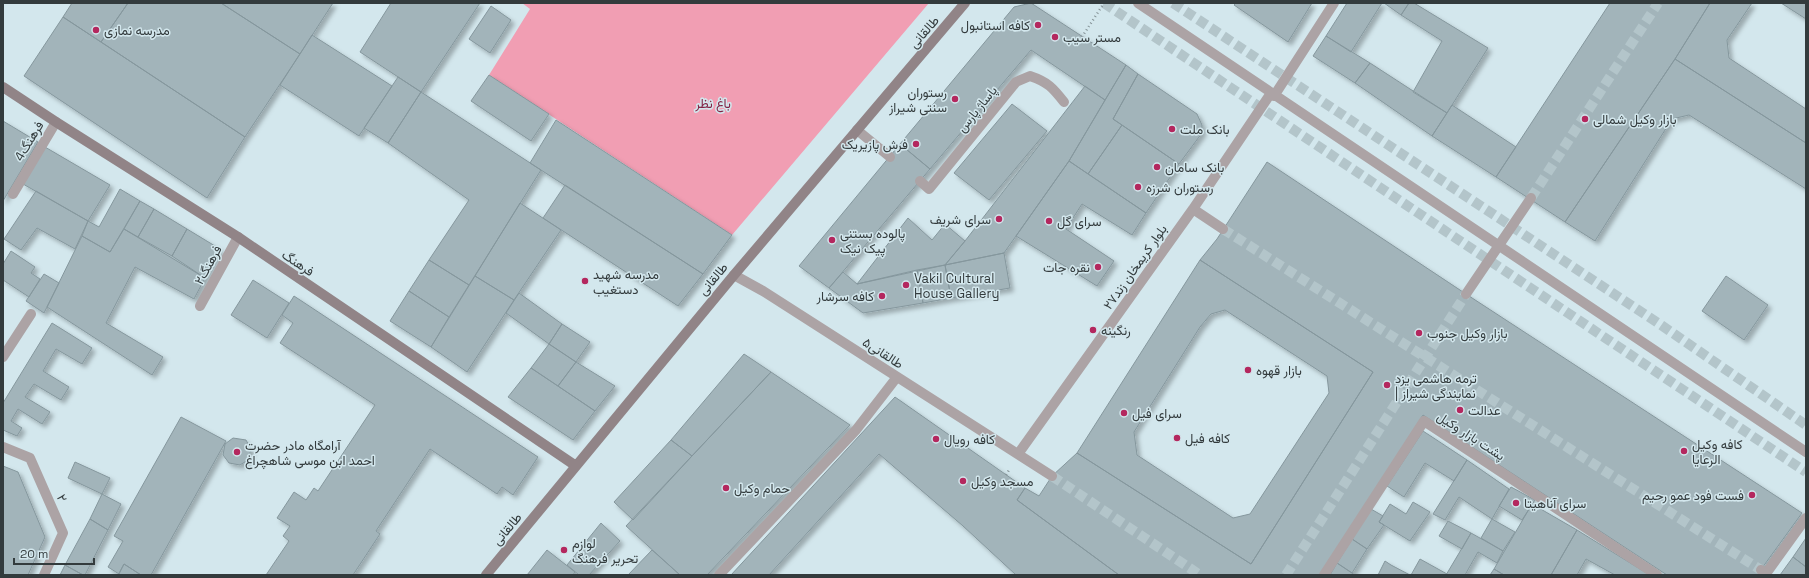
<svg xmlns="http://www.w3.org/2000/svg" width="1809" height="578" viewBox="0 0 1809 578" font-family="'Space Grotesk',Vazirmatn,sans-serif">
	<defs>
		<filter id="shadow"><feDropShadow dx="3.5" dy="3.5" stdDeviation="2" flood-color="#0004"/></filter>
	</defs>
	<rect width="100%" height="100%" fill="#d3e7ed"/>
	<path fill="#f19eb3" d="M 522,3 L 929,3 L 732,235 L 489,75 L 530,9 Z"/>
	<path fill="#a2b4ba" stroke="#85979d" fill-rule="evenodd" filter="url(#shadow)" d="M 72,3 L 128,3 L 101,42 L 63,17 Z
		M 128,3 L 221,3 L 300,54 L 245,137 L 101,42 Z
		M 221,3 L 333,3 L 300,54 Z
		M 391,3 L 480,3 L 421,92 L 360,52 Z
		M 1031,3 L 1126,65 L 1105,100 L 1031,50 L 930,169 L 900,144 L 1014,7 Z
		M 1236,3 L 1312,3 L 1288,42 L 1234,5 Z
		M 1347,3 L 1382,3 L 1351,52 L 1326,36 Z
		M 1384,3 L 1409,3 L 1401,15 Z
		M 1409,3 L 1414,3 L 1488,48 L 1447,113 L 1413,92 L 1442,41 L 1401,15 Z
		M 1610,3 L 1710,3 L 1675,59 L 1565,222 L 1496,177 Z
		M 1710,3 L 1752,3 L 1727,40 L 1729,58 L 1806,109 L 1806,143 L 1675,59 Z
		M 1781,3 L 1806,3 L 1806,19 Z
		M 491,6 L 511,20 L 490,53 L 469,39 Z
		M 63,17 L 245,137 L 207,198 L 24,76 Z
		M 312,35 L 392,86 L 359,136 L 280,85 Z
		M 1326,36 L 1370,63 L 1355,83 L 1313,56 Z
		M 1675,59 L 1806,143 L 1806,189 L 1689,115 L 1672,119 L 1595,241 L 1565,222 Z
		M 1370,63 L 1447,113 L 1432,136 L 1355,83 Z
		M 1126,65 L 1138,74 L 1113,119 L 1122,125 L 1088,174 L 1069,161 Z
		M 1138,74 L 1197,114 L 1202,125 L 1202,133 L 1179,164 L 1113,119 Z
		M 489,75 L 549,114 L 531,141 L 471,101 Z
		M 398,77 L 421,92 L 388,143 L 364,128 Z
		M 1085,86 L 1105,100 L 1069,161 L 1004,253 L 945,265 L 965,241 Z
		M 421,92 L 541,170 L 469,285 L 429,260 L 469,200 L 388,143 Z
		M 1012,104 L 1047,131 L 989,200 L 954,173 Z
		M 1452,105 L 1516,147 L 1496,177 L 1432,136 Z
		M 556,120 L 732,235 L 703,274 L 530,163 Z
		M 3,121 L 38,142 L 3,201 Z
		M 1122,125 L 1179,164 L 1146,213 L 1088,174 Z
		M 900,144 L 930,169 L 829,288 L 799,266 Z
		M 45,147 L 110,185 L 88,221 L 23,184 Z
		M 1069,161 L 1146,213 L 1132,235 L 1082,204 L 1066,229 L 1114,261 L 1097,286 L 1016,236 Z
		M 1267,162 L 1466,294 L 1802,513 L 1757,575 L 1667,575 L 1423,415 L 1321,575 L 1119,575 L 1017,500 L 1025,488 L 1039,496 L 1052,476 L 1077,453 L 1251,564 L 1373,372 L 1200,260 L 1217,239 Z
		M 565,185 L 703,274 L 678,306 L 543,218 Z
		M 120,189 L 140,201 L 110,252 L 82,236 L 88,221 L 99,227 Z
		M 36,191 L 88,221 L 75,249 L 37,228 L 21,250 L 4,239 Z
		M 140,201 L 154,209 L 138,237 L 124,229 Z
		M 520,203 L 561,230 L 514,300 L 475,276 Z
		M 154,209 L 187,229 L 172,256 L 138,237 Z
		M 908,218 L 932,240 L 945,224 L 965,241 L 945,265 L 857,284 Z
		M 124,229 L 205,278 L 194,299 L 135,267 L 106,323 L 163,357 L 152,375 L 47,307 L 82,236 L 110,252 Z
		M 187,229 L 220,249 L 205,278 L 172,256 Z
		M 11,251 L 35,267 L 31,273 L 40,279 L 29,297 L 3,280 L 3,264 Z
		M 1004,253 L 1010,288 L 951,298 L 945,265 Z
		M 429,260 L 469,285 L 449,317 L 409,291 Z
		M 1200,260 L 1373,372 L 1251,564 L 1077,453 ZM 1225,310 L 1327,376 L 1329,393 L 1250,514 L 1233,518 L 1137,455 L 1134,432 L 1200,327 L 1211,314 Z
		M 945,265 L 951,298 L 923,303 L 917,270 Z
		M 917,270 L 923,303 L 863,313 L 829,288 L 843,272 L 857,284 Z
		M 44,274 L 59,283 L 44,313 L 26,301 Z
		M 475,276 L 514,300 L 467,372 L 431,347 Z
		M 1726,276 L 1768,305 L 1744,340 L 1702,311 Z
		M 253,280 L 289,303 L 267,338 L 231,315 Z
		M 409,291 L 449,317 L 431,347 L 390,321 Z
		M 519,293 L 562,324 L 549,344 L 506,313 Z
		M 294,296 L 538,457 L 513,495 L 502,487 L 497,494 L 430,449 L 376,531 L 380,534 L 353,575 L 266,575 L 289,541 L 283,536 L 290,526 L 277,518 L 294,492 L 306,500 L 314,488 L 318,491 L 375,405 L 280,343 L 293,323 L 282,315 Z
		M 52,323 L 92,348 L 82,364 L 56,349 L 43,371 L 69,387 L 61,400 L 34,384 L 25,397 L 50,412 L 42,424 L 18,409 L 11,421 L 22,428 L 17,436 L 3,430 L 3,403 Z
		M 562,324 L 590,342 L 576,362 L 549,344 Z
		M 549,344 L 576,362 L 558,386 L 531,368 Z
		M 744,354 L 771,372 L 692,456 L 671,440 Z
		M 576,362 L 615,386 L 595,411 L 558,386 Z
		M 531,368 L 595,411 L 573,440 L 508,397 Z
		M 771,372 L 850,425 L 707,575 L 680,575 L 626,526 Z
		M 895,397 L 1025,488 L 1017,500 L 1119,575 L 1016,575 L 963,526 L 879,454 L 769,575 L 731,575 Z
		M 181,417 L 226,441 L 151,575 L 141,575 L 124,564 L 119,574 L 108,567 L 123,541 L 114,536 Z
		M 1423,431 L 1467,460 L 1454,481 L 1425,463 L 1404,497 L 1387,486 Z
		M 233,438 L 246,440 L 251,449 L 248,460 L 240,465 L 229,463 L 223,455 L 225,444 Z
		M 671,440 L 692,456 L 633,520 L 614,502 Z
		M 1467,460 L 1509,489 L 1492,519 L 1459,497 L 1445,520 L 1433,514 Z
		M 75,462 L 110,478 L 102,494 L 68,478 Z
		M 3,466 L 18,472 L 45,537 L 28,575 L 3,575 Z
		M 1511,487 L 1535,500 L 1522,520 L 1499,506 Z
		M 102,494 L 121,504 L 108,530 L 90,519 Z
		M 1413,502 L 1430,512 L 1410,541 L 1379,522 L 1390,504 L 1406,514 Z
		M 1532,504 L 1577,530 L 1551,575 L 1504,575 L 1494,569 Z
		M 1371,509 L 1383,516 L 1379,522 L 1384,525 L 1367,549 L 1352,539 Z
		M 90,519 L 108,530 L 85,575 L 83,575 L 65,565 Z
		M 1492,519 L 1515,532 L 1503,551 L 1481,538 Z
		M 1448,521 L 1471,533 L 1462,549 L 1439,536 Z
		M 601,523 L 620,541 L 589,575 L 579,575 L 567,565 Z
		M 1577,530 L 1648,574 L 1648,575 L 1615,575 L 1586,559 L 1577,575 L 1551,575 Z
		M 1471,533 L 1503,551 L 1497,563 L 1478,552 L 1465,575 L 1446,575 Z
		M 1806,538 L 1806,567 L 1793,557 Z
		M 1352,539 L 1367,549 L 1352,573 L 1337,563 Z
		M 547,550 L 575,572 L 573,575 L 527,575 Z
		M 652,550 L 680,575 L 628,575 Z
		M 1793,557 L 1806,567 L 1806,575 L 1780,575 Z
		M 1420,559 L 1447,574 L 1446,575 L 1411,575 Z
		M 1385,561 L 1391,565 L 1410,575 L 1378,575 Z
		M 1337,563 L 1355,575 L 1330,575 Z
		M 124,564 L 141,575 L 118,575 Z
		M 65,565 L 83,575 L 60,575 Z
		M 1494,569 L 1504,575 L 1490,575 Z"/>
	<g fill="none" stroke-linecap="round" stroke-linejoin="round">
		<path stroke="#b3c5ca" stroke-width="10" stroke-dasharray="10 5" stroke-linecap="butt" d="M 1531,198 L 1658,3
			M 1223,229 L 1761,570
			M 1052,476 L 1200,575
			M 1286,575 L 1466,294"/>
		<path stroke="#b3c5ca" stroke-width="10" stroke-dasharray="10 5" stroke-linecap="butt" d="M 1104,3 L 1806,472
			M 1173,3 L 1661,325 L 1806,425"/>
		<path stroke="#869498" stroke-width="2.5" stroke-dasharray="1 3" stroke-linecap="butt" d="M 1082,37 L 1104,3
			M 1006,475 L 1009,470"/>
		<path stroke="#aca3a5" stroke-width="10" d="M 857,130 L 890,157
			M 920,181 L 929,189 L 1016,82 L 1030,76 C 1048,82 1053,88 1064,102
			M 13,194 L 56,122
			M 200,306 L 238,237
			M 3,357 L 31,314
			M 1324,575 L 1424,421 L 1657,575
			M 1765,575 L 1806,518"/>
		<path stroke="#aca3a5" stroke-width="10" d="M 1138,3 L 1806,452
			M 1274,96 L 1334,3
			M 1193,209 L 1223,229
			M 734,275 L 763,291 L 1052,476
			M 1466,294 L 1531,198
			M 3,447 L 30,458 L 63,533 L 44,575
			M 1018,454 L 1193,209 L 1271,93
			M 1761,570 L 1766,574
			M 719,575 L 856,430 L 897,377"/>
		<path stroke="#918487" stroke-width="10" d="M 3,87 L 56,122 L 238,237 L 576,466
			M 486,575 L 734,275 L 965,3"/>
	</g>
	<g fill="#b4275e" stroke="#d3e7ed" stroke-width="1.5">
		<circle cx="1038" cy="25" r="4"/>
		<circle cx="96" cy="30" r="4"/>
		<circle cx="1055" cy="37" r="4"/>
		<circle cx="955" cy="99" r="4"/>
		<circle cx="1585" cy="119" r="4"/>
		<circle cx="1172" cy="129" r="4"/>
		<circle cx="916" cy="144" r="4"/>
		<circle cx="1157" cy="167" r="4"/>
		<circle cx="1138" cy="187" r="4"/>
		<circle cx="999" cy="219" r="4"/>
		<circle cx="1049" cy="221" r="4"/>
		<circle cx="832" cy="240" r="4"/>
		<circle cx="1098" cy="267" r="4"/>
		<circle cx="585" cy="281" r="4"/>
		<circle cx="906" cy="285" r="4"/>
		<circle cx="882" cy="296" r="4"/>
		<circle cx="1093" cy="330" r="4"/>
		<circle cx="1419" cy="333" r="4"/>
		<circle cx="1248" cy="370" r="4"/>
		<circle cx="1387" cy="385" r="4"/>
		<circle cx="1460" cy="410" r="4"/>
		<circle cx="1124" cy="413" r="4"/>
		<circle cx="1177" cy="438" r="4"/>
		<circle cx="936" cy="439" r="4"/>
		<circle cx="1684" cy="451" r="4"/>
		<circle cx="237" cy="452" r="4"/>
		<circle cx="963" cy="481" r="4"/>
		<circle cx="726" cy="488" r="4"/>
		<circle cx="1752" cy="495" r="4"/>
		<circle cx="1516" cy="503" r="4"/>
		<circle cx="564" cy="550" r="4"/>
	</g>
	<g text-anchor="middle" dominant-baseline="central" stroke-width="3" stroke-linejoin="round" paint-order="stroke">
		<g font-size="13" fill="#333b3d" stroke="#d3e7ed" text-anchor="start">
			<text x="1030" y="25" text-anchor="end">کافه استانبول</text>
			<text x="104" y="30">مدرسه نمازی</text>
			<text x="1063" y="37">مستر سیب</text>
			<text x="947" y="92" text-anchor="end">رستوران<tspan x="947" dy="15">سنتی شیراز</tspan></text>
			<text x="1593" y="119">بازار وکیل شمالی</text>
			<text x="1180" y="129">بانک ملت</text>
			<text x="908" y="144" text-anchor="end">فرش پازیریک</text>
			<text x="1165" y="167">بانک سامان</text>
			<text x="1146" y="187">رستوران شرزه</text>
			<text x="991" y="219" text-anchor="end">سرای شریف</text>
			<text x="1057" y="221">سرای گل</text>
			<text x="840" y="233">پالوده بستنی<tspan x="840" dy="15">پیک نیک</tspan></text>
			<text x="1090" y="267" text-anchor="end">نقره جات</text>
			<text x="593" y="274">مدرسه شهید<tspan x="593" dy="15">دستغیب</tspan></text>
			<text x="914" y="278">Vakil Cultural<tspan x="914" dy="15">House Gallery</tspan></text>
			<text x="874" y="296" text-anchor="end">کافه سرشار</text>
			<text x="1101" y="330">رنگینه</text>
			<text x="1427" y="333">بازار وکیل جنوب</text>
			<text x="1256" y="370">بازار قهوه</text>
			<text x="1395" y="378">ترمه هاشمی یزد<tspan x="1395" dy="15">| نمایندگی شیراز</tspan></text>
			<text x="1468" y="410">عدالت</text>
			<text x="1132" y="413">سرای فیل</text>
			<text x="1185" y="438">کافه فیل</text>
			<text x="944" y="439">کافه رویال</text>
			<text x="1692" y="444">کافه وکیل<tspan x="1692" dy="15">الرعایا</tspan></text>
			<text x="245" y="445">آرامگاه مادر حضرت<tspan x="245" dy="15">احمد ابن موسی شاهچراغ</tspan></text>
			<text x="971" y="481">مسجد وکیل</text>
			<text x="734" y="488">حمام وکیل</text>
			<text x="1744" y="495" text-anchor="end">فست فود عمو رحیم</text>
			<text x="1524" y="503">سرای آناهیتا</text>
			<text x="572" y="543">لوازم<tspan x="572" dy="15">تحریر فرهنگ</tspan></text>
		</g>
		<g font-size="13" fill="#333b3d" stroke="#d3e7ed">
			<text transform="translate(924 32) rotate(-49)">طالقانی</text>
			<text transform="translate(977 109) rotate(-51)">پاساژ پارس</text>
			<text transform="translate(29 141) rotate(-59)">فرهنگ4</text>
			<text transform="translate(298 263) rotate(34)">فرهنگ</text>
			<text transform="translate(208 265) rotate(-61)">فرهنگ۲</text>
			<text transform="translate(1135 267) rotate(-55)">بلوار کریمخان زند۲۷</text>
			<text transform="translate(713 279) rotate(-50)">طالقانی</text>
			<text transform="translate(883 353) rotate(33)">طالقانی۵</text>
			<text transform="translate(1471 436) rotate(33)">پشت بازار وکیل</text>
			<text transform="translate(62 498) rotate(66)">۲</text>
			<text transform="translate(507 529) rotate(-50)">طالقانی</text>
		</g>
		<g font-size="13" fill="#832345" stroke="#d3e7ed">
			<text x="713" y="103">باغ نظر</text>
		</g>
	</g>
	<rect width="1809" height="578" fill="none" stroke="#333b3d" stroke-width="8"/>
	<path d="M14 558v6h80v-6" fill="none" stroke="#333b3d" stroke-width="2"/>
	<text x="20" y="558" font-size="12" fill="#333b3d" stroke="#d3e7ed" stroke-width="3" paint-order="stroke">20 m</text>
</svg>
